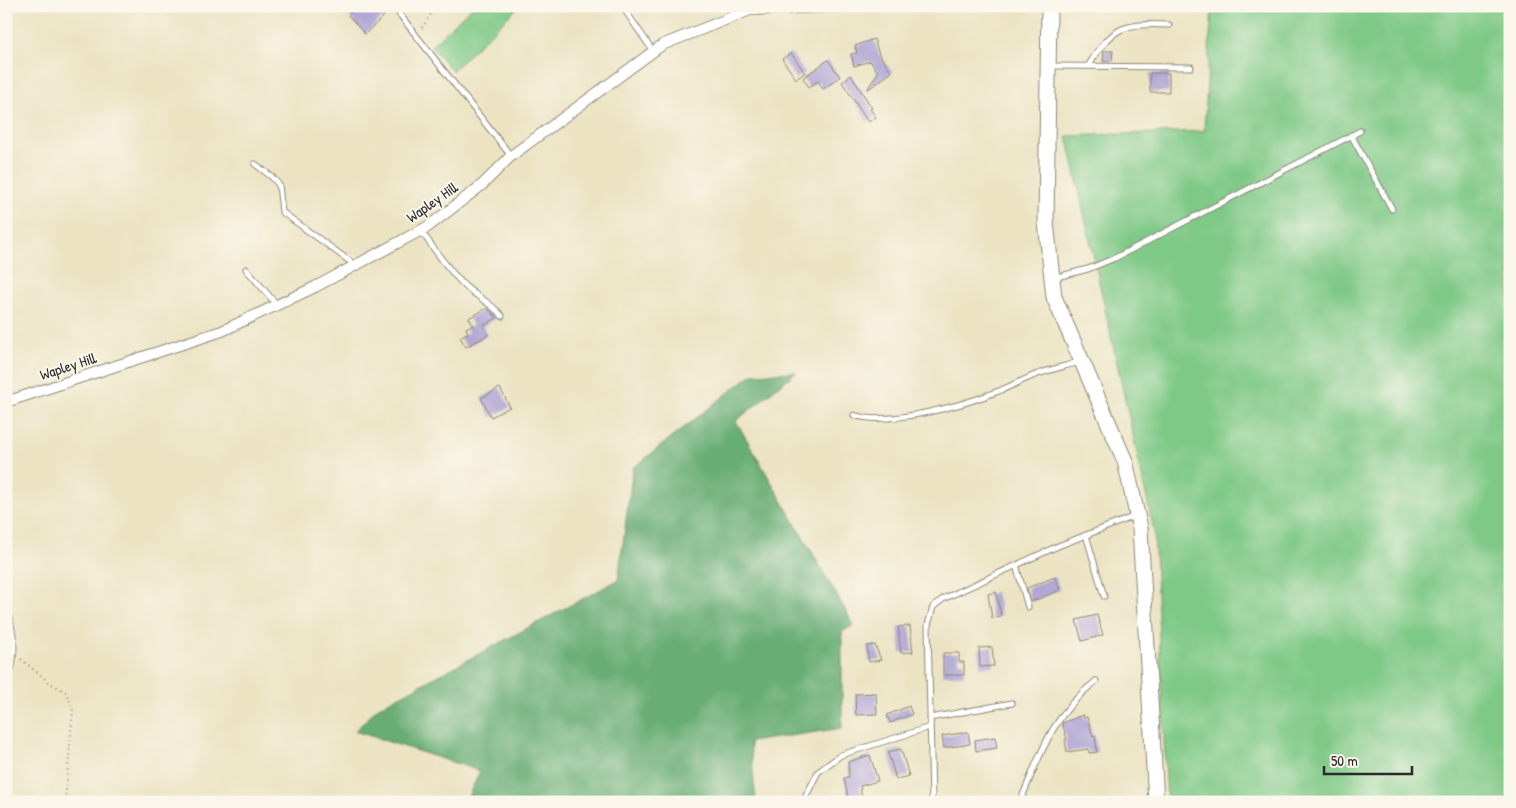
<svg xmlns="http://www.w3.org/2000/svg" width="1516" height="808" viewBox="0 0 1516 808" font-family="'Patrick Hand',sans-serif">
	<rect width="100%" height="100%" fill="#fbf7ec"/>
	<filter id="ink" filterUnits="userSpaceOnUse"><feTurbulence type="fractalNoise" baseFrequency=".02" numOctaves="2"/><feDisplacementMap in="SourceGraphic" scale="10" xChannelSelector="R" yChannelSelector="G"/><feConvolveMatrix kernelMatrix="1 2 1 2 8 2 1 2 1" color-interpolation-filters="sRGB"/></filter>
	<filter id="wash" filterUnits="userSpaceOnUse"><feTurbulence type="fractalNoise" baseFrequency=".0096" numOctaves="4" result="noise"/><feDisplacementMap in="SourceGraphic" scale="20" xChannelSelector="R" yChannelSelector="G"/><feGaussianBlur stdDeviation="1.12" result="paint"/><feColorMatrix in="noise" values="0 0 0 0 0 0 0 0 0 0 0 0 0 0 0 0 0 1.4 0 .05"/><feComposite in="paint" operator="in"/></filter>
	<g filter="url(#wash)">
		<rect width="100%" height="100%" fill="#ebe3c2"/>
		<path fill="#7fc987" stroke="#557a59" d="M 473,6 L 519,6 L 452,71 L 431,46 Z
			M 1212,6 L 1510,6 L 1510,802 L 1236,802 L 1231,794 L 1218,802 L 1167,802 L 1154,531 L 1067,136 L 1204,131 Z"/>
		<path fill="#67ad74" stroke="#496c50" d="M 796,372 L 736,421 L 854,625 L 842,632 L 842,728 L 750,742 L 756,802 L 458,802 L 466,801 L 480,771 L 355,731 L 377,708 L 618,580 L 633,468 L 752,374 Z"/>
		<g id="blocks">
			<path fill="#b3a8d5" d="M 358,6 L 375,6 L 384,16 L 365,34 L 348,15 Z
				M 874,39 L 879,54 L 892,72 L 867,90 L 878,72 L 870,61 L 854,66 L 851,54 L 857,53 L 855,46 Z
				M 1104,51 L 1113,51 L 1112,61 L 1103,61 Z
				M 791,53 L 805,73 L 796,79 L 782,59 Z
				M 828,60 L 840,77 L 823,89 L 818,81 L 809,87 L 803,78 Z
				M 1150,73 L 1169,73 L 1169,92 L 1150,92 Z
				M 851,75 L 872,108 L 870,109 L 876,117 L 868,122 L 842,82 Z
				M 487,308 L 497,318 L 483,326 L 488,335 L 466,347 L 460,337 L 468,333 L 466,328 L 473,325 L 469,318 Z
				M 500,388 L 510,407 L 491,417 L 481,398 Z
				M 1055,577 L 1060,590 L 1031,602 L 1027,588 Z
				M 996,592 L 1001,616 L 992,618 L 988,594 Z
				M 1097,615 L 1103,635 L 1082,641 L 1076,620 Z
				M 910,626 L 913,652 L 901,653 L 898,627 Z
				M 875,645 L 881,660 L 869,662 L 867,646 Z
				M 992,647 L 994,666 L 980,667 L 979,648 Z
				M 943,653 L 959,653 L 959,662 L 964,662 L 964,675 L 943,675 Z
				M 876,693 L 877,714 L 856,715 L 855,694 Z
				M 909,706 L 912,714 L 890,723 L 887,715 Z
				M 1083,715 L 1084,718 L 1087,717 L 1093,736 L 1095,735 L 1097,752 L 1089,753 L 1088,749 L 1067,752 L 1065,740 L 1067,739 L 1062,723 Z
				M 968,732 L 970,744 L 944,748 L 942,736 Z
				M 995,737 L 997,748 L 976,751 L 975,740 Z
				M 901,749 L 909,776 L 896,779 L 888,752 Z
				M 870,755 L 878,781 L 860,786 L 862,800 L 849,802 L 844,778 L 849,777 L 848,762 Z"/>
		</g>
	</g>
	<g filter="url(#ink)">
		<use href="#blocks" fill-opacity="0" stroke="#8b8776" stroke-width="1"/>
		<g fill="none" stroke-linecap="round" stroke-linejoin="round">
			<g stroke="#8b8776" stroke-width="7">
				<path id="service" d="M 393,6 L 511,156
					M 622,6 L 653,51
					M 1050,66 L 1191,67
					M 1088,66 C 1114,26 1122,23 1169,25
					M 1351,135 L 1392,209
					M 255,164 L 272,177 L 279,185 L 282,212 L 355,265
					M 421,231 C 435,250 448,270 465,286 C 477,297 491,303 502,316
					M 246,269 L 277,305
					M 1053,278 L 1088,269 L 1115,258 L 1360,131
					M 854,415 C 886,427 964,405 996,392 C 1010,387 1024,379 1038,374 C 1052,369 1066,366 1079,362
					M 1086,535 L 1104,596
					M 1016,565 L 1028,607
					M 6,607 C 15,634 18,657 6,684
					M 930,718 L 1012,703
					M 803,802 L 818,772 L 841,755 L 930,727
					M 932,802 L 928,625 L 933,607 L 943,599 L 1058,546 L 1135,516
					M 1020,802 C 1041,753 1052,715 1096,681"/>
			</g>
			<g stroke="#8b8776" stroke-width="12">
				<path id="minor" d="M 6,402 L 222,331 L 315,287 L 429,226 L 482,185 L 511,156 L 662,45 L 750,10 L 851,6"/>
			</g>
			<g stroke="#8b8776" stroke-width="17">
				<path id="secondary" d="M 1049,6 L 1046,222 L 1054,297 L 1125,461 L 1140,528 L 1156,802"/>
			</g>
			<path stroke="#8b8776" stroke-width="2" stroke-dasharray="1 4" stroke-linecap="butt" d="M 422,28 L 436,6
				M 21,659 L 50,683 L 66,692 L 73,709 L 65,802"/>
			<use href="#service" stroke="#fff" stroke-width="5"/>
			<use href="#minor" stroke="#fff" stroke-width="10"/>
			<use href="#secondary" stroke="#fff" stroke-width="15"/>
		</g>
	</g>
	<g text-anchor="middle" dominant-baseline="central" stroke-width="4" stroke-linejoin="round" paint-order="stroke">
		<g font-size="15" fill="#2b2b2b" stroke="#fbf7ec">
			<text transform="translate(432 202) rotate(-35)">Wapley Hill</text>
			<text transform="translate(68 366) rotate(-18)">Wapley Hill</text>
		</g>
	</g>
	<rect width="1516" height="808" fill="none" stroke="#fbf7ec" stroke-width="25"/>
	<path d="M1324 766v8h88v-8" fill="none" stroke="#2b2b2b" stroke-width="2.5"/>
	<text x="1331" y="766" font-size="15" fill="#2b2b2b" stroke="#fbf7ec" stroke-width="4" paint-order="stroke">50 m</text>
</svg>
